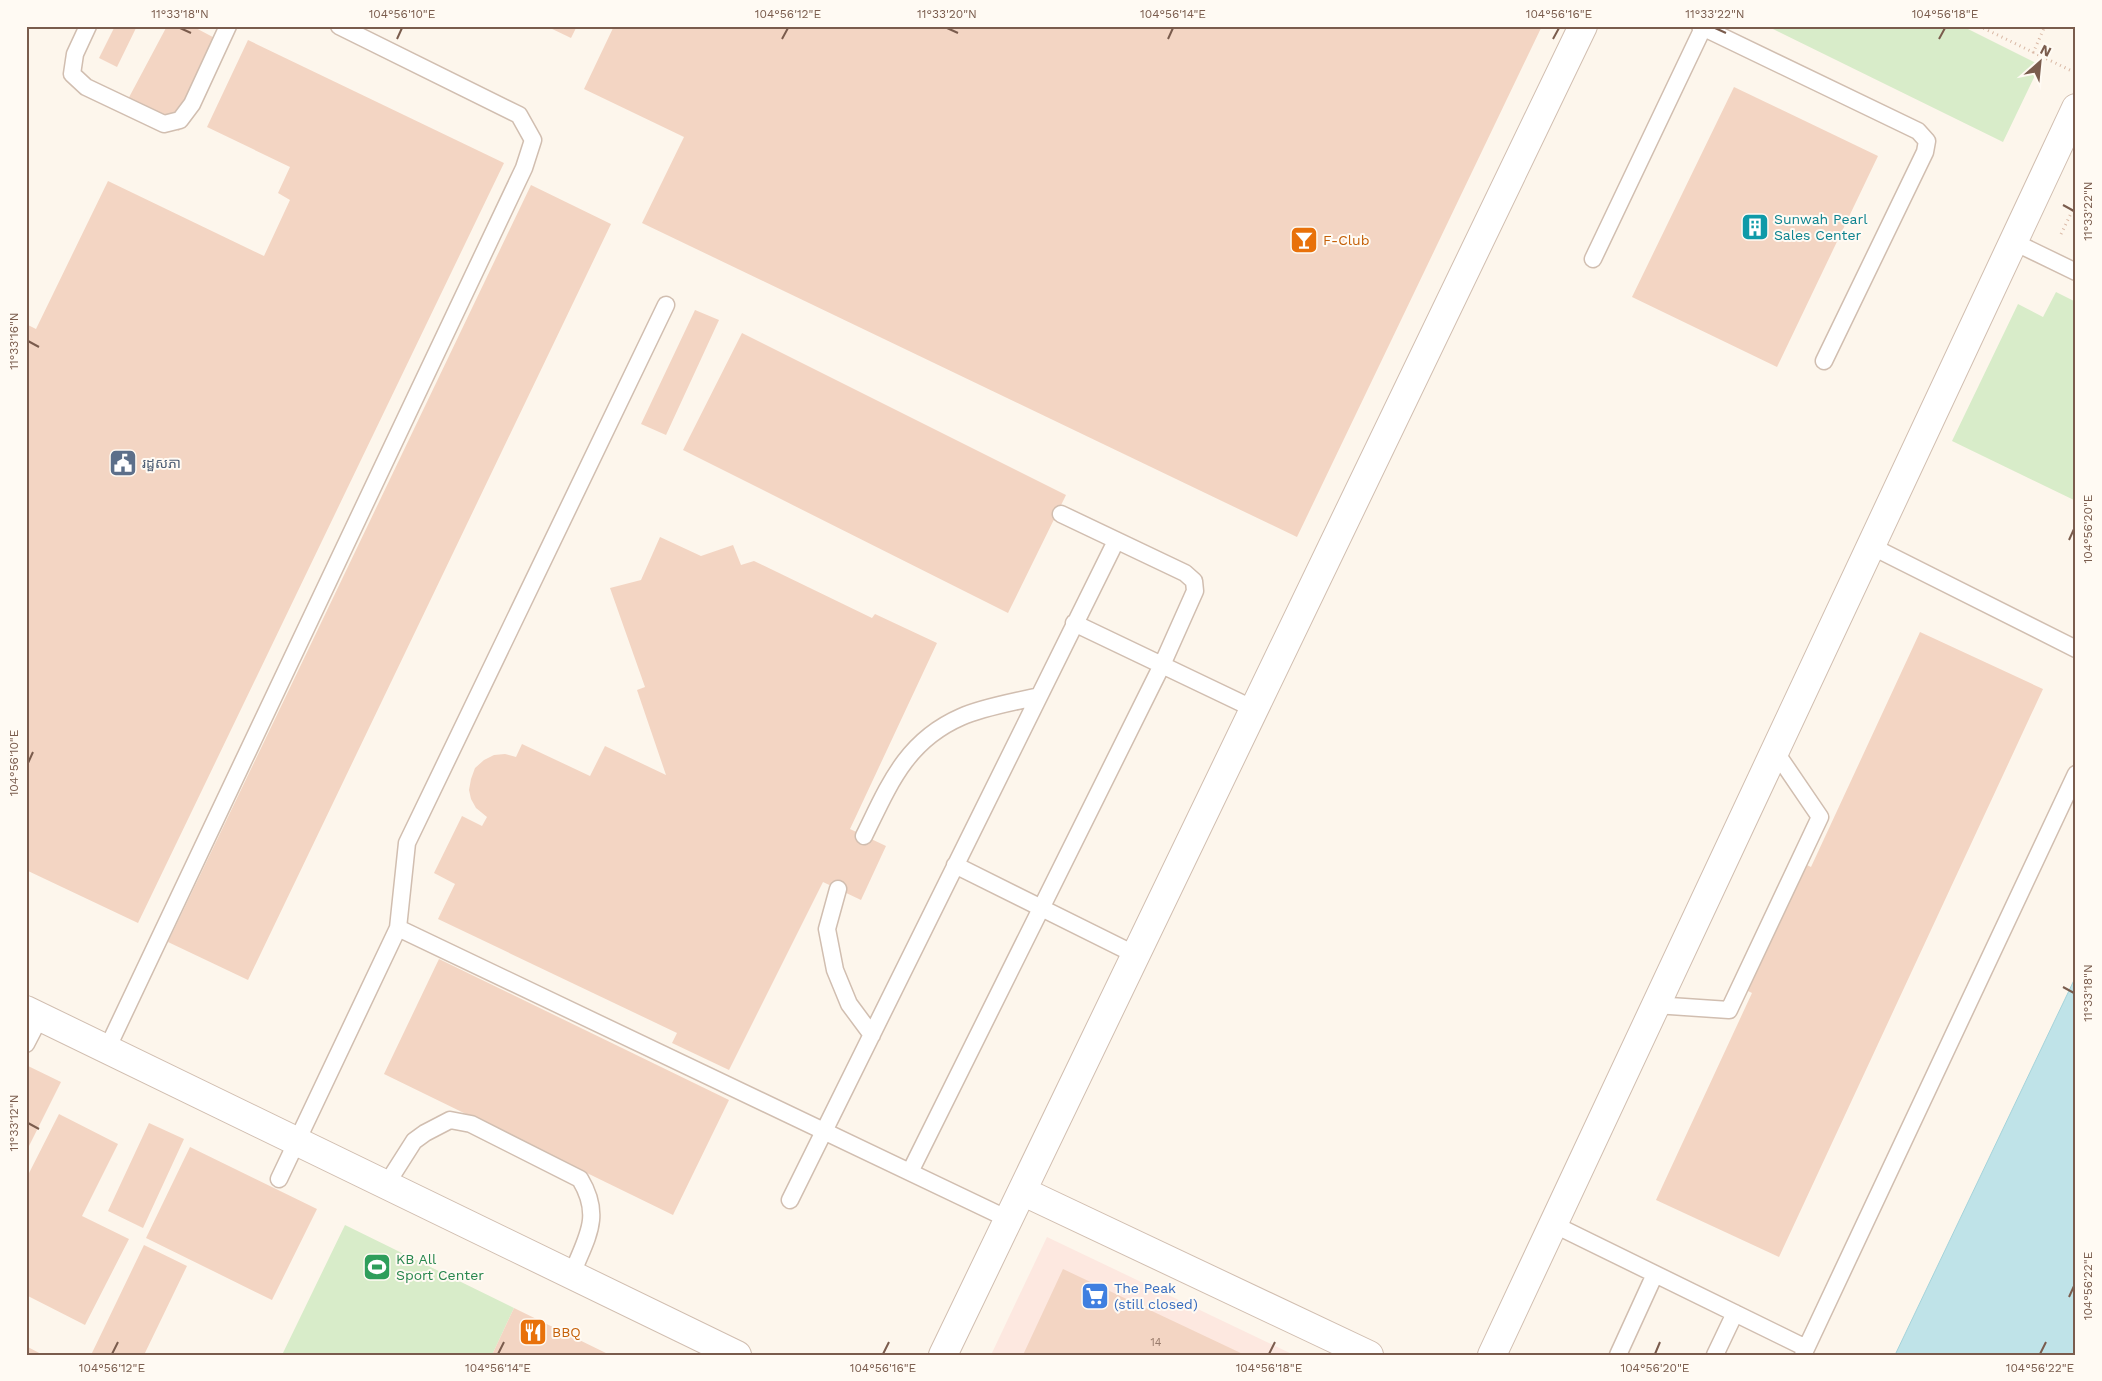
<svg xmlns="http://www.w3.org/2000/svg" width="2102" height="1381" viewBox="0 0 2102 1381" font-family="'Work Sans','Noto Sans Khmer',sans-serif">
	<rect width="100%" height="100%" fill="#fdf6ec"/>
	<path fill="#fde8e0" d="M 1047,1237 L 1294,1355 L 991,1355 Z"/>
	<path fill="#d8ecc9" d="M 1767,26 L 1962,26 L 2040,65 L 2003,142 Z
		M 2056,292 L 2076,302 L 2076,501 L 1952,441 L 2018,304 L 2043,317 Z
		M 345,1225 L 514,1308 L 492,1355 L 282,1355 Z"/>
	<path fill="#bfe3e8" stroke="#a5d3da" d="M 2076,976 L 2076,1355 L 1895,1355 Z"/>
	<path fill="#f3d5c3" d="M 115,26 L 137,26 L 117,67 L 99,58 Z
		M 167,26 L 192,26 L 226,44 L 179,131 L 126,103 Z
		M 546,26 L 577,26 L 571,38 Z
		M 614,26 L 1542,26 L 1297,537 L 642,223 L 684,137 L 584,89 Z
		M 248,40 L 504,163 L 138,923 L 26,870 L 26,324 L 36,329 L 108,181 L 264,256 L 290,200 L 278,193 L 290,167 L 207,127 Z
		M 1734,87 L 1878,156 L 1777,367 L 1632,297 Z
		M 531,185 L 611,224 L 248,980 L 168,942 Z
		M 695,310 L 719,320 L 666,435 L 641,424 Z
		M 742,333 L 1066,495 L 1008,613 L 683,450 Z
		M 660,537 L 701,556 L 733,545 L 741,565 L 754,561 L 872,618 L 875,614 L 937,643 L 850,829 L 886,846 L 861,900 L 823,882 L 729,1070 L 672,1043 L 677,1033 L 438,919 L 455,884 L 434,873 L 462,816 L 482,826 L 487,817 L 476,808 L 471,799 L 469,790 L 471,779 L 475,768 L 484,760 L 494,755 L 505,754 L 516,757 L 522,744 L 590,776 L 605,746 L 666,775 L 637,690 L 645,687 L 610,588 L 641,580 Z
		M 1920,632 L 2043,689 L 1779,1257 L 1656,1200 L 1752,993 L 1736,985 L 1794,859 L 1811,867 Z
		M 439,959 L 729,1100 L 673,1215 L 384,1074 Z
		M 26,1065 L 61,1082 L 26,1152 Z
		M 59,1114 L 118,1144 L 82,1216 L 129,1239 L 85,1325 L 26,1295 L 26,1179 Z
		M 149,1123 L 184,1139 L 143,1228 L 108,1211 Z
		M 190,1147 L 317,1209 L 272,1300 L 146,1238 Z
		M 144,1245 L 187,1266 L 144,1355 L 91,1355 Z
		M 1063,1269 L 1245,1355 L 1023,1355 Z
		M 514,1308 L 610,1355 L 492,1355 Z
		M 26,1346 L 43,1355 L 26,1355 Z"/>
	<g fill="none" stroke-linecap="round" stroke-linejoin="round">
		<g stroke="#d1beb0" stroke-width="19">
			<path id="service" d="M 88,26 L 75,54 L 72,74 L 86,87 L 164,124 L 180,120 L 192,104 L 228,26
				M 1700,26 L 1918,131 L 1927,141 L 1925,152 L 1824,361
				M 2014,242 L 2076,272
				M 1593,259 L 1703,28
				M 1871,546 L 2076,649
				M 1074,623 L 1254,709
				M 864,836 C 889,785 906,741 961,717 C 983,707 1015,702 1039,696
				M 955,865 L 1136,955
				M 838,889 L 827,929 L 835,970 L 849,1004 L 872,1035
				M 398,928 L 1008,1219
				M 1655,1005 L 1729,1010 L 1820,817 L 1775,751
				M 26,1044 L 40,1017
				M 107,1049 L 524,168 L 533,140 L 519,115 L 339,26
				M 910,1172 L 1162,665 L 1195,591 L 1194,581 L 1185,573 L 1061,514
				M 279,1179 L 398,928 L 407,843 L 666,305
				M 386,1185 L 414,1141 L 425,1133 L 450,1120 L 471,1124 L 580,1179 C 603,1217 586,1238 572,1274
				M 790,1200 L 1116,541
				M 1553,1224 L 1806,1348
				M 1618,1355 L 1655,1274
				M 1715,1355 L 1735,1313
				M 1803,1355 L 2076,774"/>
		</g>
		<g stroke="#d1beb0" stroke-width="30">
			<path id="minor" d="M 26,1010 L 737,1355
				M 1022,1191 L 1369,1355
				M 943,1355 L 1583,26"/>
		</g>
		<g stroke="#d1beb0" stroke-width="30">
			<path id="tertiary" d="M 1492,1355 L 2076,108"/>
		</g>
		<path stroke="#d9b8a5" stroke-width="3" stroke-dasharray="1 4" stroke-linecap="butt" d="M 1979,26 L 2076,73
			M 2033,53 L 2045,26
			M 2061,234 L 2076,203"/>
		<use href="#service" stroke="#fff" stroke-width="16"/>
		<use href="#minor" stroke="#fff" stroke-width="28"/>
		<use href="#tertiary" stroke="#fff" stroke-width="28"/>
	</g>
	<path fill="none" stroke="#7a5c4d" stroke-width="2" d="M 180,28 L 191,33M 947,28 L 958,33M 1715,28 L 1726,33M 397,39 L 402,28M 782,39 L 788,28M 1168,39 L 1173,28M 1553,39 L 1559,28M 1939,39 L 1945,28M 2063,205 L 2074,211M 28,341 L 39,347M 2069,540 L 2074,529M 28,763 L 33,752M 2063,987 L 2074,993M 28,1123 L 39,1129M 2069,1297 L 2074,1286M 112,1354 L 118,1342M 498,1354 L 504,1342M 883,1354 L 889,1342M 1269,1354 L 1275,1342M 1655,1354 L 1660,1342M 2040,1354 L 2046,1342"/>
	<defs>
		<g id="building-square" transform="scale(1.4375)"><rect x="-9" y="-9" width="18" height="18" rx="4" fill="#0f9aa8" stroke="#fffaf3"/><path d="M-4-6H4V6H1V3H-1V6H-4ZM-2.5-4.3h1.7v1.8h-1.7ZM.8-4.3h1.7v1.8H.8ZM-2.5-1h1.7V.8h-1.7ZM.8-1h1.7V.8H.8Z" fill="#fff"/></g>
		<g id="bar-square" transform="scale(1.4375)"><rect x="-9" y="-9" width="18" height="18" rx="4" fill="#e8710a" stroke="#fffaf3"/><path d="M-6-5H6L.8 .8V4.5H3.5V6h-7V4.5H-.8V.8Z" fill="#fff"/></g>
		<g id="civic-square" transform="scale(1.4375)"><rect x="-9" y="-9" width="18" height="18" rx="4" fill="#5c6f8a" stroke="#fffaf3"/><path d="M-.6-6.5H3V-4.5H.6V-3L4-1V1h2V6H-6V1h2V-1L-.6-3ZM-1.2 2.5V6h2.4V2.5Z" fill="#fff"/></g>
		<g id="stadium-square" transform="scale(1.4375)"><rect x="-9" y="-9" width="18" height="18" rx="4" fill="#2e9e5b" stroke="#fffaf3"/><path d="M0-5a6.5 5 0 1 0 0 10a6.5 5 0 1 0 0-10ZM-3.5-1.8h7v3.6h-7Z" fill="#fff"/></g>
		<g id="supermarket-square" transform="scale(1.4375)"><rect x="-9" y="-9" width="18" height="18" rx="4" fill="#3f7fe0" stroke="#fffaf3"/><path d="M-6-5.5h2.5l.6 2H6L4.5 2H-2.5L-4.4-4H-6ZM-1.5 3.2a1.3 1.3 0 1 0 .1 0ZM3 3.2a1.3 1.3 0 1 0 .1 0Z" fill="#fff"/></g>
		<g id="restaurant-square" transform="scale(1.4375)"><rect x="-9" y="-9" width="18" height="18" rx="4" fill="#e8710a" stroke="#fffaf3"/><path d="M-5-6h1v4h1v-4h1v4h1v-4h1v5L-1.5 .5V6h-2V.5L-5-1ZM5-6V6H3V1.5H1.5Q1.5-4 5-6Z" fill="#fff"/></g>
	</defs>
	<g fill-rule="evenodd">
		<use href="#building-square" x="1755" y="227"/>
		<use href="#bar-square" x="1304" y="240"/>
		<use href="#civic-square" x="123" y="463"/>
		<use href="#stadium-square" x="377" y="1267"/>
		<use href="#supermarket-square" x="1095" y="1296"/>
		<use href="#restaurant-square" x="533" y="1332"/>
	</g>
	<g text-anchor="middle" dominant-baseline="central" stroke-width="4" stroke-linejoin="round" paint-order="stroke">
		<g font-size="11" fill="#987a6a">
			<text x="1156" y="1342">14</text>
		</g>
		<g font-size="14" fill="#0d838f" stroke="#fffaf3" text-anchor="start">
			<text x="1774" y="219">Sunwah Pearl<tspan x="1774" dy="16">Sales Center</tspan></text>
		</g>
		<g font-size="14" fill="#c56008" stroke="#fffaf3" text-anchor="start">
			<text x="1323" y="240">F-Club</text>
			<text x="552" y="1332">BBQ</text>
		</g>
		<g font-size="14" fill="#4e5e75" stroke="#fffaf3" text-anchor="start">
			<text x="142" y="463">រដ្ឋសភា</text>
		</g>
		<g font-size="14" fill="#27864d" stroke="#fffaf3" text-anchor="start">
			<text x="396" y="1259">KB All<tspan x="396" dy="16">Sport Center</tspan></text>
		</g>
		<g font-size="14" fill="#366cbe" stroke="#fffaf3" text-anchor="start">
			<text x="1114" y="1288">The Peak<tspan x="1114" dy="16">(still closed)</tspan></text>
		</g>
	</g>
	<rect width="2102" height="1381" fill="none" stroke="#fffaf3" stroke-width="55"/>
	<g transform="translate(2040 62) rotate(27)" stroke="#fffaf3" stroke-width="4" paint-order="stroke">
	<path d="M0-4L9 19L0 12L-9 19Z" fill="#7a5c4d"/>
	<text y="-8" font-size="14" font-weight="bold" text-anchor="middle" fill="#7a5c4d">N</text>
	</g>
	<rect x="28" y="28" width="2046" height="1326" fill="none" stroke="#7a5c4d" stroke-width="2"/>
	<g font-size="12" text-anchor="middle" fill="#7a5c4d">
		<text x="180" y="18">11°33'18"N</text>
		<text x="402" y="18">104°56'10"E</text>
		<text x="788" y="18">104°56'12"E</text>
		<text x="947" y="18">11°33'20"N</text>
		<text x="1173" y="18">104°56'14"E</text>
		<text x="1559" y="18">104°56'16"E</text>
		<text x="1715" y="18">11°33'22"N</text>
		<text x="1945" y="18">104°56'18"E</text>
		<text transform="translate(2088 211) rotate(-90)" y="4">11°33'22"N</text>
		<text transform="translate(14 341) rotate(-90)" y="4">11°33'16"N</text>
		<text transform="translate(2088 529) rotate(-90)" y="4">104°56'20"E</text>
		<text transform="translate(14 763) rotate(-90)" y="4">104°56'10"E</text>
		<text transform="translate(2088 993) rotate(-90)" y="4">11°33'18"N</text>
		<text transform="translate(14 1123) rotate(-90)" y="4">11°33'12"N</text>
		<text transform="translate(2088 1286) rotate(-90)" y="4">104°56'22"E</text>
		<text x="112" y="1372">104°56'12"E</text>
		<text x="498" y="1372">104°56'14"E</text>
		<text x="883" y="1372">104°56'16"E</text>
		<text x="1269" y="1372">104°56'18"E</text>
		<text x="1655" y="1372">104°56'20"E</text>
		<text x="2040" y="1372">104°56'22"E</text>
	</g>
</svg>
